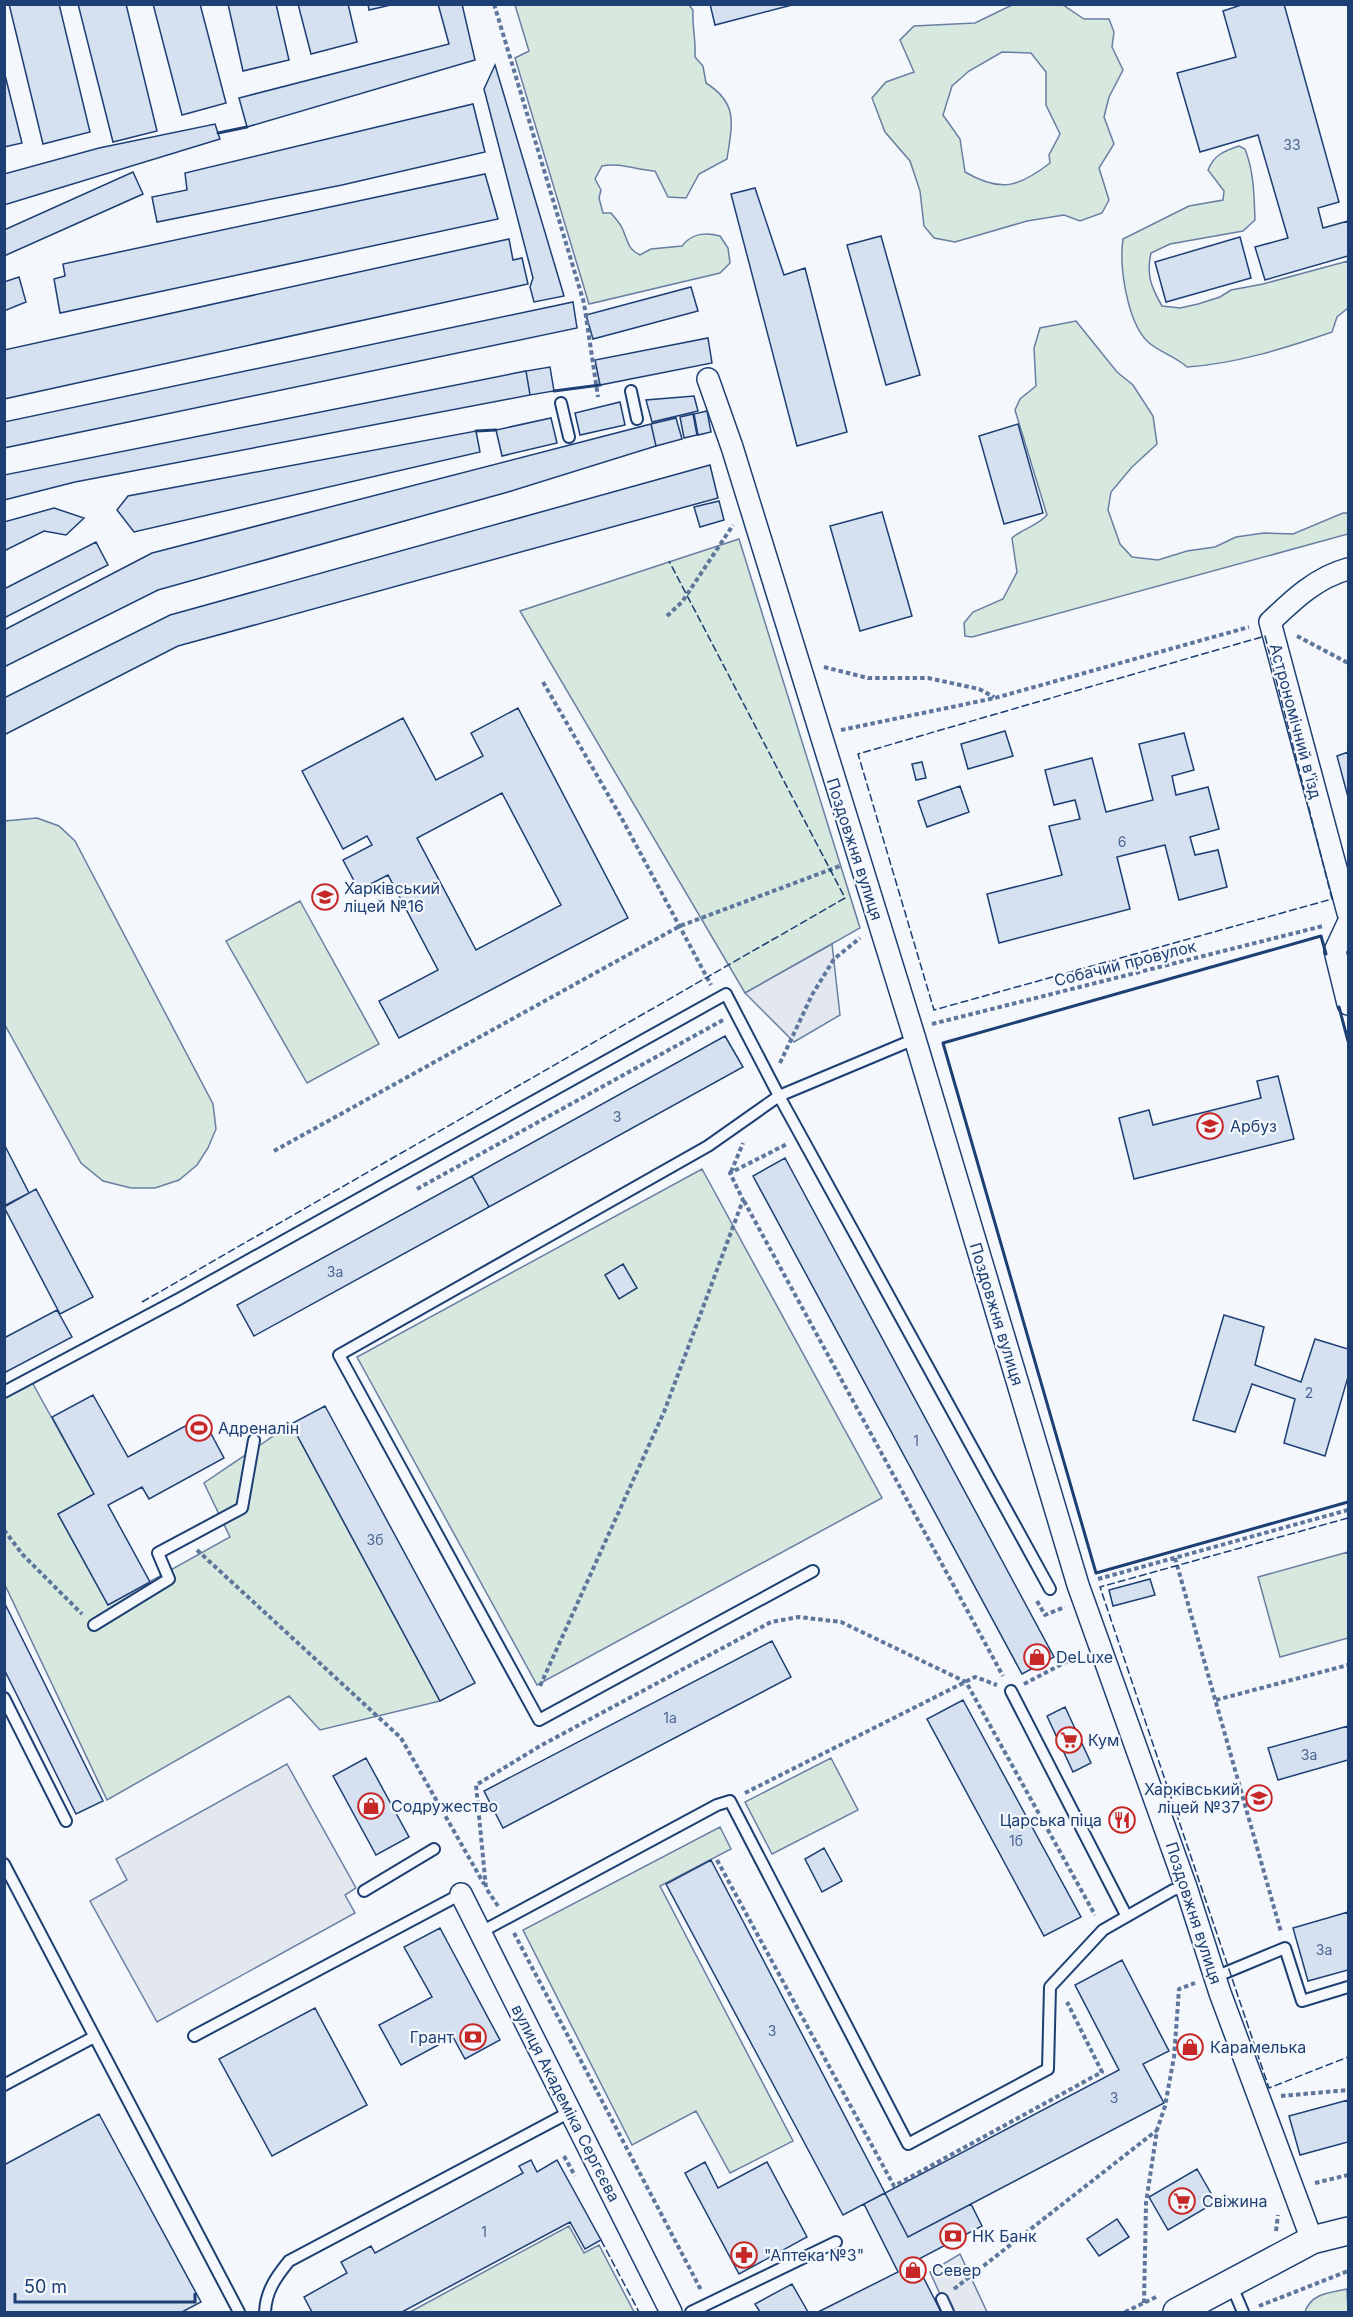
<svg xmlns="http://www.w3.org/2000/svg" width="1353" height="2317" viewBox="0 0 1353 2317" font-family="Inter,sans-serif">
	<rect width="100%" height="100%" fill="#f4f7fb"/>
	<path fill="#d7e8df" stroke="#687fa3" stroke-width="1.5" fill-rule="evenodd" d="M 1014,4 L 1063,5 L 1084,19 L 1109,19 L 1114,32 L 1112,47 L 1123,70 L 1109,97 L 1104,117 L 1114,144 L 1099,168 L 1109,200 L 1102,213 L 1080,221 L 1064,215 L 1027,221 L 955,242 L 934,238 L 924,226 L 920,191 L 910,161 L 885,132 L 872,98 L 886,82 L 914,72 L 900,40 L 914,26 L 975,23 ZM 1002,52 L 1031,53 L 1046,72 L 1046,105 L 1060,134 L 1049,155 L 1050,163 C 1019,187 1001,193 965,172 L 960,139 L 943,115 L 952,86 L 969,71 Z
		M 515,5 L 688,4 L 693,10 C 692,26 696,40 695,57 L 703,66 L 706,83 C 739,104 732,124 727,159 L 699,174 L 686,198 L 668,197 L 655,171 C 637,170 619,162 602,166 L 595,179 L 601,190 L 599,198 L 603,213 L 611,213 C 615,218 621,224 623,230 C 628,242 628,249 640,255 L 651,249 L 682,246 C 692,233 705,232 720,236 L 728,248 L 730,263 L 720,273 L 589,304 L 515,58 L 529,51 Z
		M 1239,146 L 1245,149 C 1254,172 1254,195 1255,220 L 1243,231 L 1170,244 L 1151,253 C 1146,274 1151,287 1162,306 L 1180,308 L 1198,304 L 1220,297 L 1231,290 L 1263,284 L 1348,261 L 1348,308 L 1337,317 L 1332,332 C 1286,348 1235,364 1187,367 C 1175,356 1159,352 1148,342 C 1127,322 1119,266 1123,239 L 1189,206 L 1223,200 L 1224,191 L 1208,170 C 1214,155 1224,151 1239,146 Z
		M 1076,321 L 1117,372 L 1133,385 L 1153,416 L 1157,444 L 1132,467 L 1111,492 L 1108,510 L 1120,544 L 1132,557 L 1158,560 L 1187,551 L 1215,547 L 1236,537 L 1264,533 L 1293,534 L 1343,513 L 1348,513 L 1348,534 L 972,637 L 965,636 L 964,623 L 973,612 L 1003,599 L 1017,572 L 1012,538 C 1024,528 1037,526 1047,515 L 1015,410 L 1020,399 L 1036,386 L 1034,348 L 1040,328 Z
		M 739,539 L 860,928 L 745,993 L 520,611 Z
		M 37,818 L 59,826 L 75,841 L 213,1104 L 216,1129 L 208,1148 L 197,1165 L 179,1180 L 155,1188 L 131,1188 L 103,1181 L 81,1163 L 5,1025 L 5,821 Z
		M 300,901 L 379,1044 L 307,1083 L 226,941 Z
		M 702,1169 L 882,1498 L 537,1685 L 357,1357 Z
		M 28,1375 L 94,1494 L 58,1514 L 108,1605 L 230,1537 L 204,1483 L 291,1424 L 440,1701 L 320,1730 L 289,1696 L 107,1800 L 5,1585 L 5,1388 Z
		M 1348,1552 L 1348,1638 L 1280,1657 L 1258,1577 Z
		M 831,1758 L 858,1810 L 772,1854 L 745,1802 Z
		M 720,1827 L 731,1849 L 660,1886 L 793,2141 L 730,2173 L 696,2111 L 632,2145 L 523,1930 Z
		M 569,2226 L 584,2253 L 599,2245 L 634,2312 L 410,2312 Z
		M 1347,2289 L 1348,2312 L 1305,2312 C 1311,2293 1330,2293 1347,2289 Z"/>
	<path fill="#e3e8f0" stroke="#687fa3" stroke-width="1.5" d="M 832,944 L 840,1015 L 794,1042 L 745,993 Z
		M 287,1764 L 356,1888 L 345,1895 L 355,1913 L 157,2022 L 90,1901 L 127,1880 L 116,1859 Z
		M 960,2254 L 987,2312 L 948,2312 L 930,2272 Z"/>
	<path fill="#d5e0f0" stroke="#1d3f73" stroke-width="1.5" fill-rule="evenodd" d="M 9,4 L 59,4 L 90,132 L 43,144 Z
		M 78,4 L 126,4 L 157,131 L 113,142 Z
		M 153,4 L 200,4 L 226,103 L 182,115 Z
		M 228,4 L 276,4 L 289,60 L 243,71 Z
		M 298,4 L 348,4 L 357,42 L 311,54 Z
		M 368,4 L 395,4 L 369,10 Z
		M 438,4 L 462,4 L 475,60 L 247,127 L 239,98 L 449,44 Z
		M 710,4 L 796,4 L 715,25 Z
		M 1244,4 L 1284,4 L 1339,202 L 1318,208 L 1323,228 L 1348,221 L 1348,256 L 1265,280 L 1255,247 L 1288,238 L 1258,135 L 1200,152 L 1177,73 L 1236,57 L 1223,11 Z
		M 495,65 L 564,296 L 534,302 L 530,287 L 533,278 L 484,89 Z
		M 4,71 L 22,143 L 4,147 Z
		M 473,104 L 485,152 L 342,185 L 157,222 L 152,197 L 187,190 L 185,173 Z
		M 215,124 L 220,139 L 4,205 L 4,174 L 99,148 Z
		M 133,172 L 143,194 L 4,256 L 4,230 Z
		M 485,174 L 498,219 L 60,313 L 54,279 L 65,276 L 63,264 Z
		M 755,188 L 784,275 L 805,268 L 847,432 L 797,446 L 731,194 Z
		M 881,236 L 920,375 L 886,385 L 847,245 Z
		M 1240,237 L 1251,278 L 1166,302 L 1155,262 Z
		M 509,239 L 513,260 L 522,258 L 528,284 L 4,399 L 4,350 Z
		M 19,277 L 26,302 L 4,311 L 4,282 Z
		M 691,287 L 698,311 L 593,339 L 586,315 Z
		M 573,302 L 577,328 L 4,448 L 4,422 Z
		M 708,338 L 712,363 L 600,385 L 595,360 Z
		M 550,367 L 554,391 L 530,395 L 526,371 Z
		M 526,371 L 530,395 L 75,482 L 4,500 L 4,475 Z
		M 694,396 L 698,411 L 652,422 L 646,400 Z
		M 620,402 L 625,425 L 580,435 L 575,413 Z
		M 707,411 L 711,432 L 698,435 L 694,414 Z
		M 693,414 L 697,435 L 684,438 L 680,417 Z
		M 551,418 L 557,443 L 502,456 L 496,430 Z
		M 676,418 L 682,439 L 656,446 L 651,424 Z
		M 651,424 L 656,446 L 508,492 L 158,590 L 4,667 L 4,630 L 152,553 Z
		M 1018,424 L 1043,513 L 1004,524 L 979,436 Z
		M 476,431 L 480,452 L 134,532 L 117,510 L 128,496 Z
		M 710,465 L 718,498 L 178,646 L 4,735 L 4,698 L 170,615 Z
		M 719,501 L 724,520 L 700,527 L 694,507 Z
		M 54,508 L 84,518 L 66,535 L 44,531 L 4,551 L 4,522 Z
		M 882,512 L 912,616 L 860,631 L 830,526 Z
		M 96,542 L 108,565 L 4,618 L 4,589 Z
		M 518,708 L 628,918 L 399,1038 L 379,1001 L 438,970 L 388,875 L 359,890 L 343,860 L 372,845 L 367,836 L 343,849 L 302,771 L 403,718 L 436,780 L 483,756 L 471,733 ZM 502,793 L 561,905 L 476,950 L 417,838 Z
		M 1005,731 L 1013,756 L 968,769 L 961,744 Z
		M 1184,733 L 1194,770 L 1172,776 L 1176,795 L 1208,787 L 1219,829 L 1190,837 L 1195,855 L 1218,850 L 1227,887 L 1179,900 L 1165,845 L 1117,857 L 1130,909 L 999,943 L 987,894 L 1062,875 L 1049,826 L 1080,819 L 1075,800 L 1054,805 L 1045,770 L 1092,758 L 1106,812 L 1153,800 L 1139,744 Z
		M 1348,752 L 1348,797 L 1337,756 Z
		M 922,762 L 926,778 L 916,780 L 912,764 Z
		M 960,786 L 969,812 L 927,827 L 918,801 Z
		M 725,1036 L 743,1067 L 489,1207 L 472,1176 Z
		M 1278,1076 L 1294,1139 L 1134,1179 L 1119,1118 L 1149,1110 L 1153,1125 L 1261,1098 L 1257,1081 Z
		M 4,1144 L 29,1193 L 4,1206 Z
		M 785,1158 L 1054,1657 L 1022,1674 L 753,1176 Z
		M 472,1176 L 489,1207 L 254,1336 L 237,1305 Z
		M 36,1189 L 93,1297 L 60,1314 L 4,1207 Z
		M 623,1264 L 637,1288 L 619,1299 L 605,1275 Z
		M 57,1310 L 72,1337 L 4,1373 L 4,1338 Z
		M 1224,1315 L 1264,1327 L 1255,1365 L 1301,1382 L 1315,1339 L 1348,1349 L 1348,1377 L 1325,1456 L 1284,1443 L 1295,1399 L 1252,1384 L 1235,1432 L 1193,1420 Z
		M 93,1395 L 128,1457 L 202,1417 L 224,1458 L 149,1499 L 142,1487 L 108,1505 L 150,1582 L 108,1605 L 58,1514 L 94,1494 L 52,1417 Z
		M 325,1406 L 475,1683 L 440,1701 L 291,1424 Z
		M 1150,1579 L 1155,1595 L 1113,1606 L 1109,1590 Z
		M 4,1602 L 103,1801 L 76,1814 L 4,1669 Z
		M 772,1641 L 791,1677 L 503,1828 L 484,1791 Z
		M 963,1700 L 1081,1917 L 1044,1936 L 927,1719 Z
		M 1065,1707 L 1091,1763 L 1073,1772 L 1047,1716 Z
		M 1348,1726 L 1348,1760 L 1278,1780 L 1268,1748 Z
		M 366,1758 L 409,1837 L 376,1855 L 333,1776 Z
		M 824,1848 L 842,1881 L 822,1892 L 805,1859 Z
		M 711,1860 L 885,2193 L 843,2215 L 666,1884 Z
		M 1348,1912 L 1348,1970 L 1308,1981 L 1293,1928 Z
		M 440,1928 L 500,2040 L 465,2059 L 453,2037 L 401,2065 L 379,2025 L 432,1997 L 404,1947 Z
		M 1122,1960 L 1169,2051 L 1143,2064 L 1164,2103 L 908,2237 L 885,2193 L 1119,2070 L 1075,1985 Z
		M 315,2008 L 367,2105 L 272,2156 L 219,2059 Z
		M 1348,2100 L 1348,2142 L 1300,2155 L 1289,2116 Z
		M 99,2114 L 201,2302 L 182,2312 L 4,2312 L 4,2165 Z
		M 531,2160 L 537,2172 L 557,2160 L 601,2240 L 585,2249 L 570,2222 L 402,2312 L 312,2312 L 304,2297 L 347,2273 L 341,2262 L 371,2246 L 375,2253 L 523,2173 L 519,2166 Z
		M 705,2162 L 718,2188 L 767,2162 L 807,2237 L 739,2274 L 685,2173 Z
		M 1197,2169 L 1216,2202 L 1168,2230 L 1149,2197 Z
		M 885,2193 L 908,2237 L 971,2204 L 982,2226 L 915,2261 L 941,2312 L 818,2312 L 898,2272 L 864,2204 Z
		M 1117,2219 L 1129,2237 L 1099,2256 L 1087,2239 Z
		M 792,2284 L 808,2312 L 760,2312 L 755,2304 Z"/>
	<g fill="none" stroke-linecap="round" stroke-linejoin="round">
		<g stroke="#1d3f73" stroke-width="14">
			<path id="service" d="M 631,391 L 637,419
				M 561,403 L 569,437
				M 4,1392 L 179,1299 L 726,994 L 779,1096 L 915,1039
				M 813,1571 L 539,1720 L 339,1355 L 708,1146 L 779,1096 L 1050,1589
				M 94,1625 L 169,1579 L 158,1553 L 242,1508 L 254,1440
				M 1011,1691 L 1126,1915
				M 4,1698 L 66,1821
				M 4,1864 L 239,2312
				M 364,1891 L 434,1849
				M 481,1932 L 717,1805 L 730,1801 L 908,2144 L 1048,2069 L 1050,1987 L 1103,1930 L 1173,1890 L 1186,1887
				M 1215,1977 L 1285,1948 L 1302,2001 L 1348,1987
				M 194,2036 L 461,1894
				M 4,2085 L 94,2037
				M 1231,2284 L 1243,2312
				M 942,2299 L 948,2312
				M 265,2312 C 266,2291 276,2277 289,2261 L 570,2112
				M 691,2312 L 836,2242"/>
		</g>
		<g stroke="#1d3f73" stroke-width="24">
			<path id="minor" d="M 708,379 L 732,447 L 915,1039 L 1078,1585 L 1186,1887 L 1220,1993 L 1312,2240
				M 1348,569 C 1317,577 1293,600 1270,622 L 1348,913
				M 1348,923 L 1335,951 L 1348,1004
				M 461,1894 L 671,2312"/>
		</g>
		<g stroke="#1d3f73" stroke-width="30">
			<path id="tertiary" d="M 1177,2312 L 1312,2240 L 1348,2231"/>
		</g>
		<path stroke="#5e769c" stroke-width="4" stroke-dasharray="4.5 3" stroke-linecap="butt" d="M 494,4 L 584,303 L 598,397
			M 667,616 L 682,602 L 733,525
			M 1297,636 L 1348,663
			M 824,667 L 868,678 L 928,678 L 979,689 L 994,697
			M 543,682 L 621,817 L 711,985
			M 841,730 L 995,698 L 1249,627
			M 932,1024 L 1323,926
			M 780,1063 L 812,995 L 834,959 L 860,938
			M 274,1151 L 680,926 L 840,866
			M 731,1172 L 743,1143
			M 417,1189 L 723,1020
			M 744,1201 L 1003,1676
			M 4,1530 L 23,1555 L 82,1614
			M 197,1550 L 401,1738 L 484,1884
			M 1175,1558 L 1281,1932
			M 1098,1579 L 1348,1510
			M 1037,1601 L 1045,1615 L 1065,1607
			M 1024,1684 L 1081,1654
			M 540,1686 L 664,1412 L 743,1200 L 730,1173 L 787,1144
			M 1216,1700 L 1348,1665
			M 745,1793 L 975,1677 L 997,1685
			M 717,1860 L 894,2186 L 1102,2072 L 1067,2002
			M 498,1906 L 486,1888 L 476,1785 L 540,1746 L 771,1622 L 799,1617 L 841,1622 L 966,1682 L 1095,1915
			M 514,1933 L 701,2290
			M 1281,2096 L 1348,2090
			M 564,2156 L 575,2176
			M 1315,2183 L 1348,2175
			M 1276,2231 L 1278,2215
			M 954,2289 L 1156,2131
			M 1144,2303 L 1146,2203 L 1157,2130 L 1165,2106 L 1174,2057 L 1179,1989 L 1195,1983
			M 1259,2306 L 1348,2271
			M 1125,2312 L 1156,2297"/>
		<use href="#service" stroke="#f4f7fb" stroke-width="10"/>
		<use href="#minor" stroke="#f4f7fb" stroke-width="21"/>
		<use href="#tertiary" stroke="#f4f7fb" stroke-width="27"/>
		<path stroke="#1d3f73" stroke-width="1.5" stroke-dasharray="8 3" stroke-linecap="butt" d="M 1265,636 L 1332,899 L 934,1010 L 858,754 Z
			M 142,1302 L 845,898 L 669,561
			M 1348,1518 L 1100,1587 L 1269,2088 L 1348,2057
			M 601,2240 L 639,2312"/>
		<path stroke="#1d3f73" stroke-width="3" d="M 218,133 L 247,127
			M 554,391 L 600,385
			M 476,431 L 496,430
			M 1326,954 L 1321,936 L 943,1043 L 1096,1573 L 1348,1502
			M 1339,1007 L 1348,1041"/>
	</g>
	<defs>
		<g id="school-ring" transform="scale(1.35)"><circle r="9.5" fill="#f4f7fb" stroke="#c62828" stroke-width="1.5"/><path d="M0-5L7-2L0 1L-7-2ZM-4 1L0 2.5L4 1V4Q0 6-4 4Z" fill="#c62828"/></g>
		<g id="stadium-ring" transform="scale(1.35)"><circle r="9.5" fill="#f4f7fb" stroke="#c62828" stroke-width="1.5"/><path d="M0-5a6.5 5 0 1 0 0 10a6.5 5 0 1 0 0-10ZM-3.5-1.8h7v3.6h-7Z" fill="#c62828"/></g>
		<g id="shop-ring" transform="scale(1.35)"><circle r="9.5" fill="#f4f7fb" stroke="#c62828" stroke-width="1.5"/><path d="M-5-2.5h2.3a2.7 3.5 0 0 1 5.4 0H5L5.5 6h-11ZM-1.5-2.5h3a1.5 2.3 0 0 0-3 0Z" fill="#c62828"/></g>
		<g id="supermarket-ring" transform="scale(1.35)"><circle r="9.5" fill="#f4f7fb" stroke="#c62828" stroke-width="1.5"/><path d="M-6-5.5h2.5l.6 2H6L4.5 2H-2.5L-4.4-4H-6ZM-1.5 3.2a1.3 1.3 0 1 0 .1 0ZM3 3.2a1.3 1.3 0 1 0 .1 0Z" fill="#c62828"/></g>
		<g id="restaurant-ring" transform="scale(1.35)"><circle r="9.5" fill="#f4f7fb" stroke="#c62828" stroke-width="1.5"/><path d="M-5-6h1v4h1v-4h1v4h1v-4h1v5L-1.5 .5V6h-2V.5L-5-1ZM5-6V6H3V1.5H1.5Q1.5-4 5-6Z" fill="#c62828"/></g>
		<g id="bank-ring" transform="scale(1.35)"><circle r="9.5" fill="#f4f7fb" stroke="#c62828" stroke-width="1.5"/><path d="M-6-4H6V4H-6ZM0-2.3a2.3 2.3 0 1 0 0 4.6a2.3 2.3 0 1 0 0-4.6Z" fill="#c62828"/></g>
		<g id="pharmacy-ring" transform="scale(1.35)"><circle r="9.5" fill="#f4f7fb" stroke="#c62828" stroke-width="1.5"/><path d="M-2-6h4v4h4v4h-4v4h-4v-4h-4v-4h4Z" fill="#c62828"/></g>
	</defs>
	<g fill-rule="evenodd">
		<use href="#school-ring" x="325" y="897"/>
		<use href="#school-ring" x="1210" y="1126"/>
		<use href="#stadium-ring" x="199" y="1428"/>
		<use href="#shop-ring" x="1037" y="1657"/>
		<use href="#supermarket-ring" x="1069" y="1740"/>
		<use href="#school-ring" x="1259" y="1798"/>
		<use href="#shop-ring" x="371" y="1806"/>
		<use href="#restaurant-ring" x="1122" y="1820"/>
		<use href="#bank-ring" x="473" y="2037"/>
		<use href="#shop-ring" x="1190" y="2047"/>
		<use href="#supermarket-ring" x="1182" y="2201"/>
		<use href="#bank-ring" x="953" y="2236"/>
		<use href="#pharmacy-ring" x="744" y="2255"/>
		<use href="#shop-ring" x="913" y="2270"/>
	</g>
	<g text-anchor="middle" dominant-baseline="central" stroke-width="4.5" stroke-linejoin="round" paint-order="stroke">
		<g font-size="14" fill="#4b6792">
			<text x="1292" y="144">33</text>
			<text x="1122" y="841">6</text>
			<text x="617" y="1116">3</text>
			<text x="335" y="1271">3а</text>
			<text x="1309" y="1392">2</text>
			<text x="916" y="1440">1</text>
			<text x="375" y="1539">3б</text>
			<text x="670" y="1717">1а</text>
			<text x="1309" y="1754">3а</text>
			<text x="1016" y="1840">1б</text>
			<text x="1324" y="1949">3а</text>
			<text x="772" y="2030">3</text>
			<text x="1114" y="2097">3</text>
			<text x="484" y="2231">1</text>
		</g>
		<g font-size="16" fill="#1d3f73" stroke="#f4f7fb">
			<text transform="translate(1296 721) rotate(75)">Астрономічний в'їзд</text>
			<text transform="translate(855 849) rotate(72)">Поздовжня вулиця</text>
			<text transform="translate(1125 963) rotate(-14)">Собачий провулок</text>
			<text transform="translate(997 1314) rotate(73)">Поздовжня вулиця</text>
			<text transform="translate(1194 1913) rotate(72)">Поздовжня вулиця</text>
			<text transform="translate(566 2103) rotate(63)">вулиця Академіка Сергєєва</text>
		</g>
		<g font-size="16" fill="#1d3f73" stroke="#f4f7fb" text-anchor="start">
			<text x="344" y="888">Харківський<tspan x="344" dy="18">ліцей №16</tspan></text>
			<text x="1230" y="1126">Арбуз</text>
			<text x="218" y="1428">Адреналін</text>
			<text x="1056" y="1657">DeLuxe</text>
			<text x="1088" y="1740">Кум</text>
			<text x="1240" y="1789" text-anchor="end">Харківський<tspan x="1240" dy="18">ліцей №37</tspan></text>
			<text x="391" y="1806">Содружество</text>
			<text x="1102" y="1820" text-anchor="end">Царська піца</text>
			<text x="454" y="2037" text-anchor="end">Грант</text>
			<text x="1210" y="2047">Карамелька</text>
			<text x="1202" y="2201">Свіжина</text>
			<text x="972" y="2236">НК Банк</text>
			<text x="764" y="2255">"Аптека №3"</text>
			<text x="932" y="2270">Север</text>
		</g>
	</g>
	<rect width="1353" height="2317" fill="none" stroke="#1d3f73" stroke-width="12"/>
	<path d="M15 2293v9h180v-9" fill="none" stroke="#1d3f73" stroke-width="3"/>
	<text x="24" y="2293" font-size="18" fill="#1d3f73" stroke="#f4f7fb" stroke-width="4.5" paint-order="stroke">50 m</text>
</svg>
